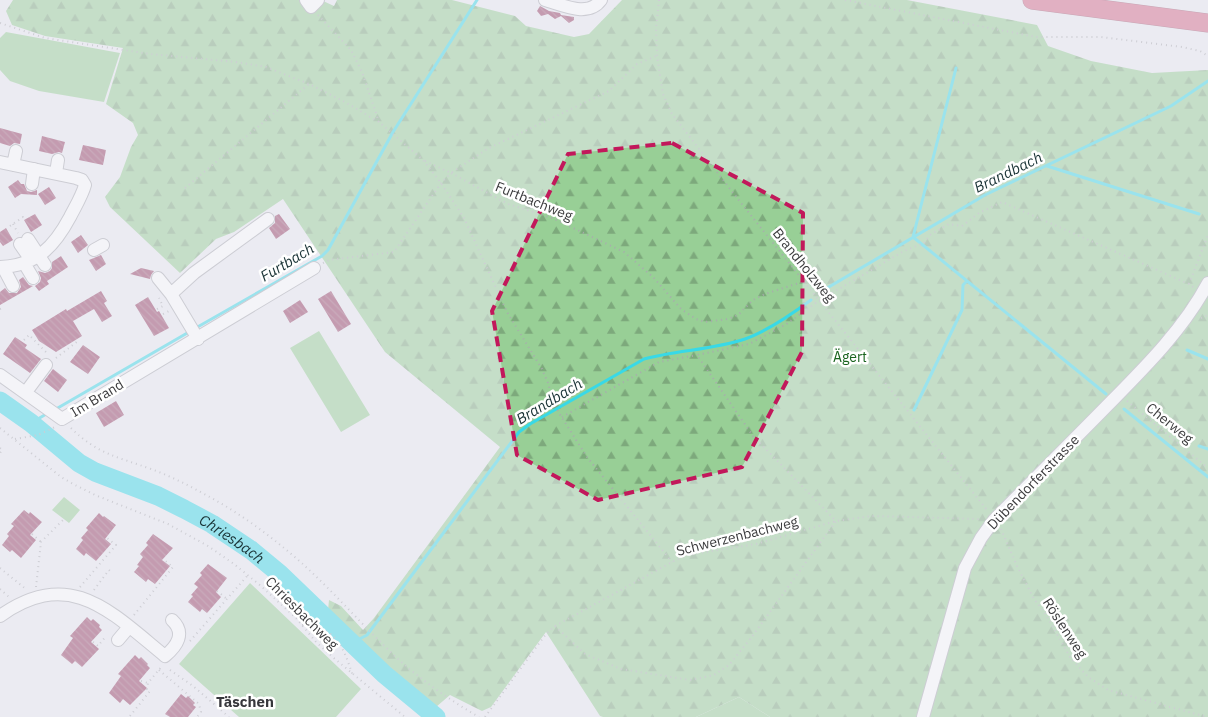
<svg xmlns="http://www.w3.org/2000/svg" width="1208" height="717" viewBox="0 0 1208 717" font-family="'IBM Plex Sans',sans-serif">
	<defs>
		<pattern id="forest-firs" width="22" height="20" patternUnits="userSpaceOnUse" patternTransform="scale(1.25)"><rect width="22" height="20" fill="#98cf96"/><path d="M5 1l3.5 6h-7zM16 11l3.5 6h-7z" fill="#7da97c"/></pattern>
		<pattern id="building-back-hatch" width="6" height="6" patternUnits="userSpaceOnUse" patternTransform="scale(1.25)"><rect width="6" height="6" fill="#953b60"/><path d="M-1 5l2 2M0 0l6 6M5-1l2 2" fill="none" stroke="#a15d79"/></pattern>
	</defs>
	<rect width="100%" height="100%" fill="#ebebf2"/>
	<path fill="#98cf96" d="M 6,32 L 120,53 L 104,102 L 39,91 L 10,81 L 0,70 L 0,38 Z
		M 319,331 L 370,415 L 341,432 L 290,348 Z
		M 64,497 L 80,510 L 69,523 L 52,510 Z
		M 250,583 L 361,689 L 336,717 L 239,717 L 179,664 Z
		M 739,697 L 770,717 L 696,717 Z"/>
	<path fill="url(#forest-firs)" d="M 13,0 L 321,0 L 334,6 L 337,0 L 452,0 L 515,16 L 526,26 L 574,37 L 589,34 L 622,0 L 907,0 L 1037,25 L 1048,46 L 1091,61 L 1152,73 L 1208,70 L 1208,717 L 770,717 L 739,697 L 696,717 L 603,717 L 600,716 L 546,632 L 491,707 L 482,711 L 450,695 L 436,707 L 379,662 L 328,610 L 329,600 L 341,606 L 363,630 L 374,618 L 500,447 L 385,352 L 283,199 L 234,232 L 216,239 L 180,273 L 110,207 L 105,197 L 120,177 L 131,147 L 138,135 L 133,123 L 106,104 L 123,48 L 45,36 L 12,25 L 6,11 Z"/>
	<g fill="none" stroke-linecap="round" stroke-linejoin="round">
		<path stroke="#38d9e7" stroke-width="3" d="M 956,68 L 913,237 L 1106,394
			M 1047,166 L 1199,214
			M 822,291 L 985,195 L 1171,106 L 1208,81
			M 194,329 L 322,256 L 328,250 L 393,132 L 477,0
			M 1187,350 L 1208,359
			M 56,409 L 189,332
			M 1124,409 L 1208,477
			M 914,410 L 962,310 L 963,285 L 967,281
			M 31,423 L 48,413
			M 1199,446 L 1208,449
			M 352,643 L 367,635 L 519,432 L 530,424 L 644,359 C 677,350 712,350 745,339 C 768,331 792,314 811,300"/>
		<path stroke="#38d9e7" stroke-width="19" id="s1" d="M 0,401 L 31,423 L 79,463 L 95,472 L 158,496 L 184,509 L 212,524 L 251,550 L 280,574 L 384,674 L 436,717"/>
	</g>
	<path fill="url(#building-back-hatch)" d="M 540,6 L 549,11 L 560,13 L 561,15 L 574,17 L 574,20 L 569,23 L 561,16 L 555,19 L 548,14 L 541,16 L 537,11 Z
		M 0,128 L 22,134 L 20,144 L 14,143 L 10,146 L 0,143 Z
		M 42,136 L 65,142 L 62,153 L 59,152 L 52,154 L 39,151 Z
		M 83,145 L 106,150 L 103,165 L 79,160 Z
		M 18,180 L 21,184 L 24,184 L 27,191 L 31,192 L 37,190 L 37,195 L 21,194 L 15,198 L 8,187 Z
		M 49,187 L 56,198 L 45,205 L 38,194 Z
		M 35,214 L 42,225 L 31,232 L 24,220 Z
		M 279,214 L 290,229 L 276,239 L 269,228 L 275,223 L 275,216 Z
		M 6,228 L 13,240 L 3,246 L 0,242 L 0,232 Z
		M 81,235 L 88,245 L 78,253 L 71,242 Z
		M 101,255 L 106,264 L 96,271 L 89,260 Z
		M 61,256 L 68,267 L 47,281 L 49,284 L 39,291 L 35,286 L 40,282 L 41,278 L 38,271 L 45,273 L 50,271 L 52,268 L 52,262 Z
		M 141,268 L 154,271 L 151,275 L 150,279 L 130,274 Z
		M 23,277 L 29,285 L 33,286 L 0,305 L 0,292 L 5,288 L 9,293 L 17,293 L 21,287 L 19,280 Z
		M 101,291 L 107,301 L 104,303 L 112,316 L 102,322 L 94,309 L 73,321 L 82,336 L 56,352 L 39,341 L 32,330 L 66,309 L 67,311 Z
		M 331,291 L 351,324 L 338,332 L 318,299 Z
		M 148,297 L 157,312 L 159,311 L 169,328 L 154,336 L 135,305 Z
		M 300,300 L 308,312 L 290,323 L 283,311 Z
		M 15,337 L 27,345 L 25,348 L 41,359 L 30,373 L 3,354 Z
		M 83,345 L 100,357 L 88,374 L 70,362 Z
		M 53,369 L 67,380 L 58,392 L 44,381 Z
		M 116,401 L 124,415 L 104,427 L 96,413 Z
		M 24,510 L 29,514 L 30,512 L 42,522 L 30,535 L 36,540 L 21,558 L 12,550 L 10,552 L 2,545 L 9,536 L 7,534 L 14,526 L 11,524 Z
		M 99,513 L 103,517 L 104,516 L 116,525 L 105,539 L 111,544 L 96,561 L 86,553 L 84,556 L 76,549 L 83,540 L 81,538 L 88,530 L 86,528 Z
		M 153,534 L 173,548 L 162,560 L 170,566 L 155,584 L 148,579 L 146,582 L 134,572 L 139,566 L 137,565 L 143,557 L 140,554 L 148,545 L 146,543 Z
		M 208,564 L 227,578 L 216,592 L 221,597 L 207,613 L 202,609 L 200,612 L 188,602 L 193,596 L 191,595 L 198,587 L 194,584 L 202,575 L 200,573 Z
		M 87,617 L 91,621 L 93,619 L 100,625 L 99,627 L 102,630 L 91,642 L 99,649 L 82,667 L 75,661 L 72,664 L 61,655 L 73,638 L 70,636 Z
		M 135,655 L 139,659 L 141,657 L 148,664 L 147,665 L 150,668 L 139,681 L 147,688 L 130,705 L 123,699 L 120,703 L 109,693 L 121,676 L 118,674 Z
		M 181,694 L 186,698 L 188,696 L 195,703 L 193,705 L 196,707 L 188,717 L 170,717 L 165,714 Z"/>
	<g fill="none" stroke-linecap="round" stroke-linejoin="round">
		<g stroke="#a8a9af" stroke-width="14">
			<path id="minor" d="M 306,0 L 311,7 L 318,0
				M 545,0 C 563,5 588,18 601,0
				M 0,162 L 76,178 L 82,180 L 85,185 C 82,196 75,207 70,217 C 54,247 36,266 0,267
				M 13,165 L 16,151
				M 56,173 L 58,160
				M 32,184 L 34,169
				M 28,239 L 45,265
				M 20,244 L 31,260
				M 94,250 L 103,245
				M 24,263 L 33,278
				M 3,267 L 13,286
				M 158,278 L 171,294 L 198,339
				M 171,294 L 194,273 L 268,219
				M 0,375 L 62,419 L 314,268
				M 26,392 L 46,365
				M 0,616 C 70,566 111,612 165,656 C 177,646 186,633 172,620
				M 118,640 L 129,627
				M 923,717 L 965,568 L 981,538 L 994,520 C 1028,486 1062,451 1096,417 C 1136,376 1181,334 1208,283"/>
		</g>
		<g stroke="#9f586e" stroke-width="19">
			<path id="highway" d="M 1032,0 L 1208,23"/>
		</g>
		<path stroke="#aaaaaf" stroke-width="2" stroke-dasharray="1 4" stroke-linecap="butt" d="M 659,0 L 656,28 L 657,56 L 663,94 L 672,114 L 741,203 L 987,510
			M 845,0 L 1036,37 L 1101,37 L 1182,47 L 1200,51 L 1208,56
			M 318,15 L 351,50 L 362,72 L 379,122
			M 0,23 L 45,38 L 150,54 L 236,62 L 266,67 L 309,84 L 343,101 L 379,122 L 423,160 L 441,183 L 464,218 L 507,312 L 542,369 L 548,383 L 554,404 L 559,413 L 587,457 L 672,562
			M 425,161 L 451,173 L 487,149 L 609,91 L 637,64 L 656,56
			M 185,188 L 309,84
			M 13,224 L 18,233
			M 10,226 L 23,217 L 24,218
			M 323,263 L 329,260 L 394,252 L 441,183 L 451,173 L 508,204 L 552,218 L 624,252 L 653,277 L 681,309 L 696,319 L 705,322 L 728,319 L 738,315 L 753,300 L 765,294 L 805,281
			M 1189,284 L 1208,235
			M 0,309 L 4,307
			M 157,309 L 163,306 L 159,298
			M 163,314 L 169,311
			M 1201,318 L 1208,315
			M 24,340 L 29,335 L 47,353
			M 56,358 L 78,341
			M 1127,401 L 1208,468
			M 562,417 L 659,362 L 697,355
			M 0,428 L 61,477 L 73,484 L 95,495 L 168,524 L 208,546 L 234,564 L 261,586 L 296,618 L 316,642 L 335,659 L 405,717
			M 71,428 C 97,454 118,457 151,469 C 170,476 188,485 206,495 C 236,511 264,531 290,553 C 332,588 366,631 407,667 C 430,686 453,702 479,717
			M 15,439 L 38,435 L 55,427
			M 0,448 L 2,450 L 0,453
			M 1001,529 L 1017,566 L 1034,599 L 1045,613 L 1070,657 L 1088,677 L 1108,690 L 1207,717
			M 32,534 L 41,542
			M 0,568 L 27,590
			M 36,587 L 41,542 L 64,519
			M 80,587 L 116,545 L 107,538
			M 0,589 L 9,597
			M 94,590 L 109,570 L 110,571
			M 217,591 L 227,599
			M 134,615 L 173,567 L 164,560
			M 302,625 C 337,627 343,647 353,676
			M 555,626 L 585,654 L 621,669 L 690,680 L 714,675 L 729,665 L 751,638 L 836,521 L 753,436 L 697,355 L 749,344 L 785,325 L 820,300 L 904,251 L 924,243 L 930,235 L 949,224 L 962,226 L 979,213 L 1002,202 L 1189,284 L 1193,287
			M 190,641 L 248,575
			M 93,642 L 98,646 L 106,636
			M 159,670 L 199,704 L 201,712 L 197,717
			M 170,670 L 193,686 L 229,717
			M 141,681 L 148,683
			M 130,716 L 150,691 L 147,689 L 148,683 L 162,666
			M 485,717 L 546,634 L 555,626 L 672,562 L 687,555 L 756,544 L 836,521 L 872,516 L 981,519"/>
		<use href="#minor" stroke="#fff" stroke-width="12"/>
		<use href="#highway" stroke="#d56888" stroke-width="18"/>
	</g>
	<path d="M0 0H1208V717H0ZM 672,143 L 803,213 L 802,352 L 742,467 L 598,500 L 517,455 L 492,311 L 568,154 Z" fill="#ebebf2" fill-opacity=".55" fill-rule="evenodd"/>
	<path fill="none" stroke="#c2185b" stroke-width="4" stroke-dasharray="10 6" stroke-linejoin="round" d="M 672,143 L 803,213 L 802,352 L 742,467 L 598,500 L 517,455 L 492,311 L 568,154 Z"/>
	<g text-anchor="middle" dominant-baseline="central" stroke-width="5" stroke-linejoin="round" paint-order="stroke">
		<g font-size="14" fill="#3b3b3d" stroke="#fff">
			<text transform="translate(534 201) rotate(22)">Furtbachweg</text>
			<text transform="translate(804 265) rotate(51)">Brandholzweg</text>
			<text transform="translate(97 398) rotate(-31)">Im Brand</text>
			<text transform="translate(1170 423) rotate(39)">Cherweg</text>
			<text transform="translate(1033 482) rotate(-46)">Dübendorferstrasse</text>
			<text transform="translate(737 536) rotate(-14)">Schwerzenbachweg</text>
			<text transform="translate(302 613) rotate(45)">Chriesbachweg</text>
			<text transform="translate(1065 628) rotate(57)">Röslenweg</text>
		</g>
		<g font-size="14" fill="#1a641f" stroke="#fff">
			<text x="850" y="357">Ägert</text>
		</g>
		<g font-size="15" font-style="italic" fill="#193235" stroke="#fff">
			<text transform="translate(1008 172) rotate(-26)">Brandbach</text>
			<text transform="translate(287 262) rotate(-31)">Furtbach</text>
			<text transform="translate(549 401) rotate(-31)">Brandbach</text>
			<text stroke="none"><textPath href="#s1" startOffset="272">Chriesbach</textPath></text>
		</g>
		<g font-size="15" font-weight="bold" fill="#37373c" stroke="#fff">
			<text x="245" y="701">Täschen</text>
		</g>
	</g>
</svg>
